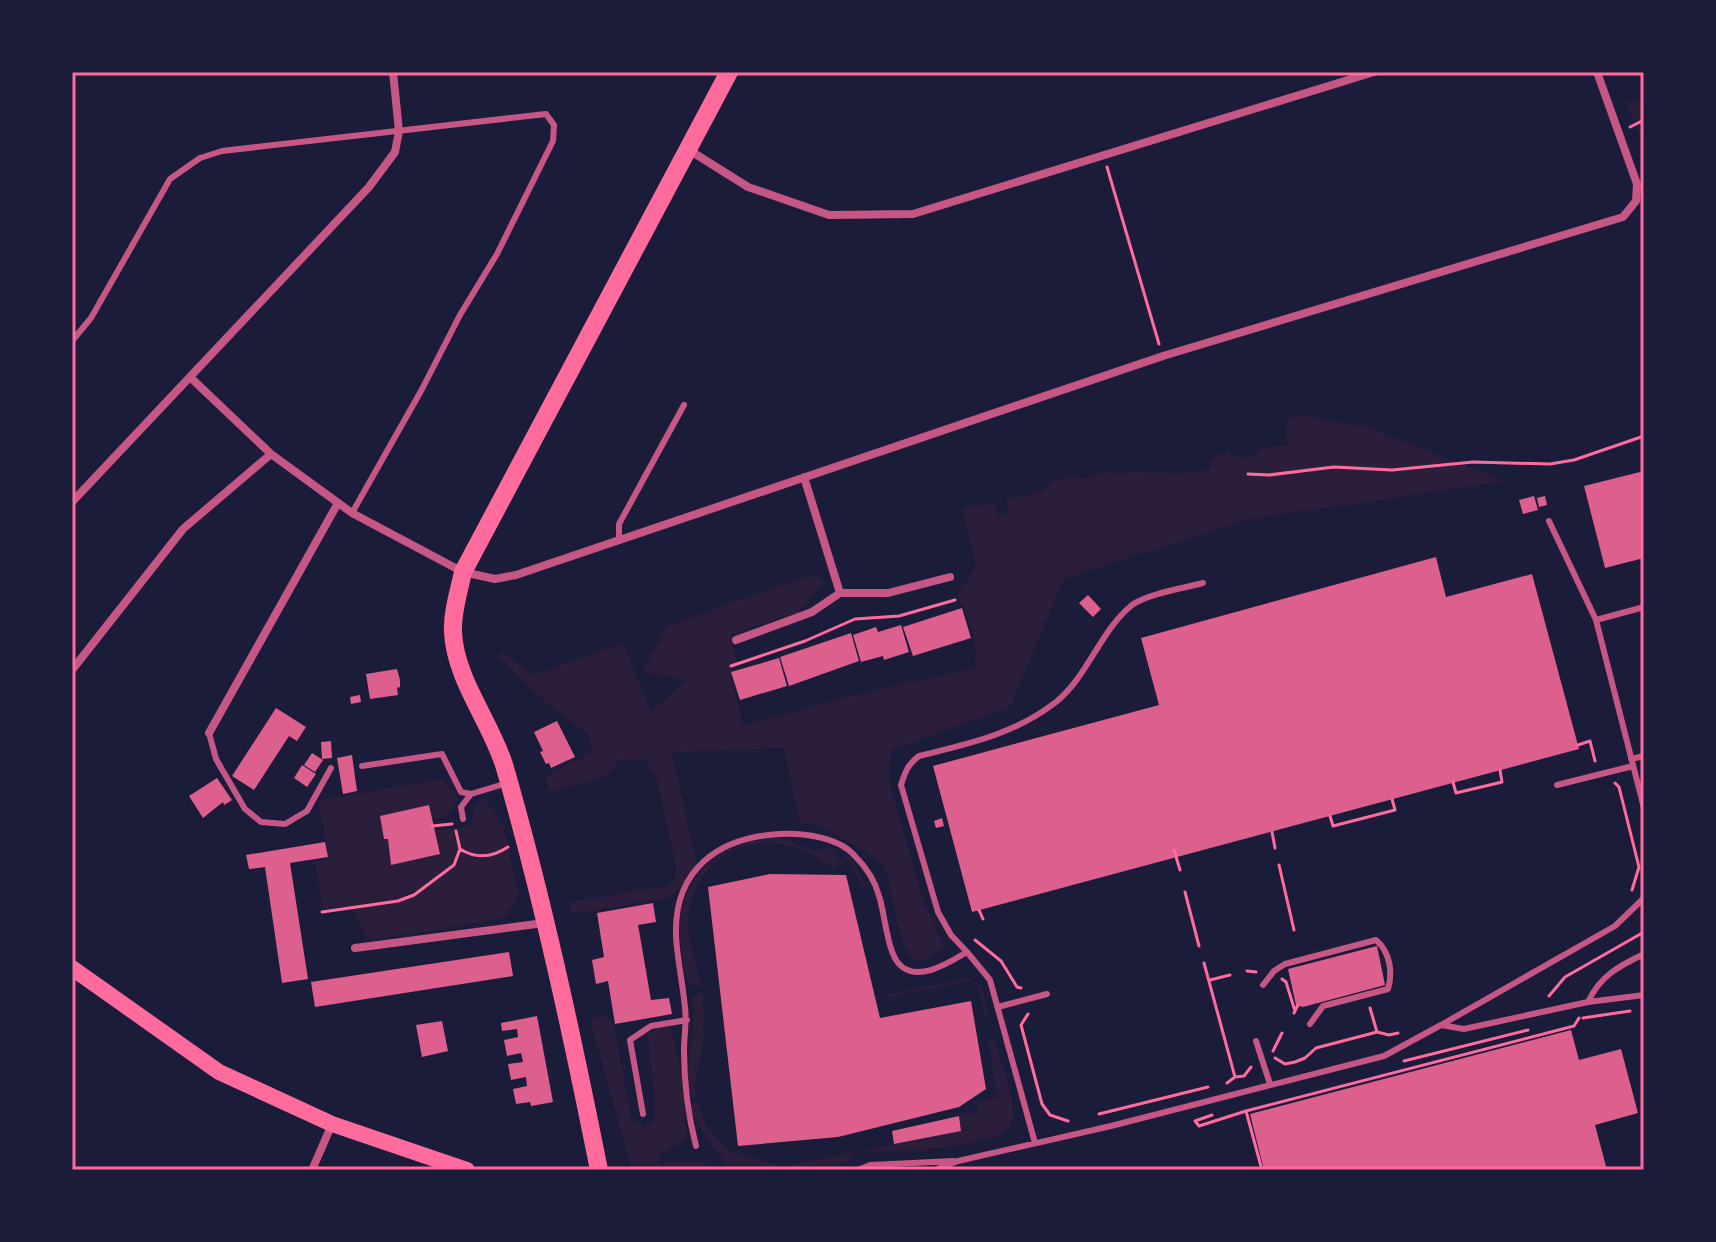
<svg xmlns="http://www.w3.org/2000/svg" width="1716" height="1242" viewBox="0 0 1716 1242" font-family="Rubik,sans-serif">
	<rect width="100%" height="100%" fill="#1b1b3a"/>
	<path fill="#2a1e3b" d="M 1644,100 L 1644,146 L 1626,102 Z
		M 1303,415 L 1369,428 L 1506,481 L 1245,520 L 1064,579 L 1010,707 L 891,750 L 889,781 L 923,900 L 942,942 L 943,947 C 895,998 897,889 884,868 C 877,856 867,853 855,846 C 834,834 827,824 800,823 L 784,748 L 672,752 L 696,862 C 688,878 682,891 665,899 L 572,914 L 569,902 L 666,886 L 674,880 L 677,871 L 656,776 L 644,759 L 621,759 L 606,776 L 550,792 L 546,776 L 593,752 L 588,734 L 549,705 L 498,657 L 502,652 L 534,675 L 623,643 L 651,712 L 687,680 L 642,672 L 667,626 L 799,579 L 815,576 L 821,578 L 823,583 L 796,615 L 785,616 L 730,635 L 738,666 L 730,672 L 743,725 L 875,690 L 976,668 L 974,637 L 963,605 L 959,602 L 959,593 L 976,566 L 962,509 L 993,503 L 999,516 L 1008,514 L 1007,500 L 1042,491 L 1055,480 L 1068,477 L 1086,478 L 1104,472 L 1184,473 L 1210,470 L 1210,460 L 1217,455 L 1229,453 C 1246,465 1251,454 1266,448 C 1272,445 1281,446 1287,446 L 1287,419 Z
		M 442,779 L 459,799 L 446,817 L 431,820 L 429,805 L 380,816 L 384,839 L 388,839 L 391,864 L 439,854 L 436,830 L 472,826 C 474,813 472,805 485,798 L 503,826 L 519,895 L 505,918 L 378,939 L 368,938 C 349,910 365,903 323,909 L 315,861 L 329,858 L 318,800 Z
		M 773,838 L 788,840 L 817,852 L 827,847 L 834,850 L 838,862 L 850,856 L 865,883 L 864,890 L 848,860 L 833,869 C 784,824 704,838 689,909 C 684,935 696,962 702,987 L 692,986 C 683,974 683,959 681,945 C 673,884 713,842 773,838 Z
		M 969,978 L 982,987 L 989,1018 L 986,1021 L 978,986 L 971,981 L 888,997 L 886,995 Z
		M 698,993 L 703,994 L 704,1039 L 695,1084 L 696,1098 L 692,1098 L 687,1078 L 695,1010 L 691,999 Z
		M 603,1014 L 614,1025 L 632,1121 L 644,1126 L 655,1120 L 655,1100 L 647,1035 L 660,1026 L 671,1027 L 682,1078 L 687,1136 L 678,1146 L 671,1147 L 659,1155 L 659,1165 L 668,1162 L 701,1161 L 713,1170 L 632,1170 L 590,1020 Z
		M 988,1039 L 995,1040 C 1000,1061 1016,1099 1013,1119 C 1008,1150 894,1151 868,1152 L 867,1150 L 961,1131 L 959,1116 L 979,1112 L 977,1102 L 997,1098 Z
		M 696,1101 L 708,1129 L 729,1151 L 783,1166 L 855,1152 L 847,1162 L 827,1170 L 725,1170 L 727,1167 C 718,1146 693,1128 691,1104 Z"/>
	<path fill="#dd5f8e" d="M 1644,471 L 1644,558 L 1605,568 L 1584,486 Z
		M 1534,496 L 1538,510 L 1523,514 L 1519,500 Z
		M 1545,496 L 1547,505 L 1539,507 L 1537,498 Z
		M 1436,557 L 1446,597 L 1532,574 L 1579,749 L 972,912 L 933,766 L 1159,705 L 1141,638 Z
		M 1088,595 L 1101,609 L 1093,617 L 1079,603 Z
		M 962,608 L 971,638 L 913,656 L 903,627 Z
		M 901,625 L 909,652 L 884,660 L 883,656 L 861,662 L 853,635 L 876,627 L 878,632 Z
		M 851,633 L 859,661 L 789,686 L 780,657 Z
		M 779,658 L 787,686 L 740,700 L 731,672 Z
		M 397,669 L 400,680 L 400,687 L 397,688 L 398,695 L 370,699 L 366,674 Z
		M 360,695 L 361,702 L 351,704 L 350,697 Z
		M 276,708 L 306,727 L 297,741 L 289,736 L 254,790 L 232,776 Z
		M 557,721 L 575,757 L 551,768 L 549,763 L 546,764 L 540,752 L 543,751 L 534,732 Z
		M 331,741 L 332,758 L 322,759 L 321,742 Z
		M 312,753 L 323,760 L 315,772 L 304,765 Z
		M 352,755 L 357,791 L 343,794 L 337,758 Z
		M 302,765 L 316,774 L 307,787 L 294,778 Z
		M 217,778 L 232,800 L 224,805 L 223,802 L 203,818 L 189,796 Z
		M 429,805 L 440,854 L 391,865 L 388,839 L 384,839 L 380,816 Z
		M 942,818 L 944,826 L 936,828 L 934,821 Z
		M 325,842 L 328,857 L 290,863 L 308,979 L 282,983 L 265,867 L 249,869 L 246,855 Z
		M 770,874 L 846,875 L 880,1018 L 971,1001 L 986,1089 L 959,1107 L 838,1137 L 738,1146 L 708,887 Z
		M 653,903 L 656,922 L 638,925 L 640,936 L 651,1000 L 669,998 L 672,1014 L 615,1024 L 608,981 L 596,984 L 592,960 L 604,957 L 597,913 Z
		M 1377,946 L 1385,985 L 1303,1007 L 1296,1005 L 1288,969 Z
		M 509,952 L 513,976 L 315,1007 L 311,982 Z
		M 537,1016 L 553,1102 L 531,1106 L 530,1102 L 516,1104 L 513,1089 L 527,1086 L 526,1077 L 511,1080 L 508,1064 L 523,1062 L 521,1053 L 507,1056 L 504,1040 L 518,1037 L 517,1029 L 502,1031 L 501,1023 Z
		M 442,1021 L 448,1051 L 422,1057 L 416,1025 Z
		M 1571,1030 L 1579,1060 L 1621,1049 L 1638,1113 L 1595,1125 L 1607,1170 L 1264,1170 L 1250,1114 Z
		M 959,1116 L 961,1131 L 894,1144 L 892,1131 Z"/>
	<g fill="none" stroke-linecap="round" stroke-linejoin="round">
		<path stroke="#ff6b9d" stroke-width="3" d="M 1630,127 L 1644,120
			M 1107,167 L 1159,344
			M 1248,474 L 1269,475 L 1334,467 L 1392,470 L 1473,462 L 1550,464 L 1574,460 L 1644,436
			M 731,666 L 805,641 L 855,619 L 899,616 L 955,600
			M 1578,745 L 1590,741 L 1595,761
			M 1453,782 L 1456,793 L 1502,782 L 1500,770
			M 1615,783 L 1619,787 L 1639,867 L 1632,890
			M 1330,816 L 1333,826 L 1395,810 L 1392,799
			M 432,826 L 452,824
			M 1272,832 L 1275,848
			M 460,849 C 476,859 493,857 508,847
			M 1174,850 L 1180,870
			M 1279,865 L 1294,930
			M 1185,892 L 1199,946
			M 979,910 L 983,919
			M 322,912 L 398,901 L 414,895 L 454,865 L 460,849 L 456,831
			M 975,940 L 1001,961 L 1017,987 L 1021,988
			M 1204,963 L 1235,1077 L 1227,1083
			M 1247,971 L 1256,972
			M 1282,979 L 1286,982 L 1295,1011
			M 1210,980 L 1230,975
			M 1549,996 L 1565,977 L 1644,932
			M 1370,1008 L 1377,1032
			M 1294,1013 L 1298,1005
			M 1028,1014 L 1021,1025 L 1042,1104 L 1050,1115 L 1068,1121
			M 1583,1018 L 1630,1011
			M 1273,1051 L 1282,1033
			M 1275,1058 L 1285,1064 L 1295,1062 L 1305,1058 L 1316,1048 L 1377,1032 L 1389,1035 L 1398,1033
			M 1404,1061 L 1528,1030
			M 1235,1077 L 1244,1076 L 1251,1067
			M 1246,1111 L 1574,1026 L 1579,1018
			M 1099,1114 L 1208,1087
			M 1212,1115 L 1195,1121 L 1199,1126 L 1246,1111 L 1262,1170"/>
		<path stroke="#c65784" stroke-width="6" d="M 72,341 L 91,318 L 170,179 L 200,158 L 222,151 L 546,114 L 554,125 L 553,141 L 497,254 L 460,315 L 421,391 L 352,513
			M 1549,521 L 1596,620 L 1644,808
			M 619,541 L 619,524 L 684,405
			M 1596,620 L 1644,607
			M 209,733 L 216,759 L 245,809 L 261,822 L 285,824 L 307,811 L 331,768
			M 1631,759 L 1644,756
			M 362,766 L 442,754 L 461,792 L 471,794 L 507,783
			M 1557,785 L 1633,766
			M 463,819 L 461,807 L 471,794
			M 967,952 L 951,935 L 938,912 L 901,785 C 905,772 908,764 919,756 C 968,744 1015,734 1056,702 C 1088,676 1100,631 1132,605 C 1147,594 1184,588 1203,583
			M 1263,985 L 1274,971 L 1285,964 L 1376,940 C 1390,952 1393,972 1388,989 L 1323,1006 L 1310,1024
			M 1588,1002 C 1600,976 1619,966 1644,954
			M 998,1007 L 1047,994
			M 1441,1025 L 1615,926 L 1644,898
			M 1256,1041 L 1270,1084
			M 643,1114 L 630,1040 L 651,1026 L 687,1020
			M 696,1146 C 688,1115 684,1083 684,1050 C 684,1036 687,1022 685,1008 C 683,984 677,959 676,935 C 674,869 719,837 780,834 C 803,833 838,837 854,855 C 866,867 875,880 879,896 C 885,913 887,953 900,965 C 918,983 950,962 967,952 L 990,980 L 1035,1143
			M 858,1170 L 870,1165 L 954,1161
			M 935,1170 L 958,1161 L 1111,1126 L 1384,1056 L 1441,1025 L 1464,1029 L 1588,1002 L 1644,995"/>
		<path stroke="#c65784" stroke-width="8" d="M 689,150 L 748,187 L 829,215 L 913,214 L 1374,72
			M 190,377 L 271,454 L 352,513 L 463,572 L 495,579 L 516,575 L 1163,356 L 1623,217 L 1636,201 L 1637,184 L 1597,72
			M 804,477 L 840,593
			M 72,502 L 369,187 L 395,152 L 399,131 L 393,72
			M 736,640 L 812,612 L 840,593 L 888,593 L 950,577
			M 72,670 L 183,529 L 271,454
			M 209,733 L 338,503
			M 355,948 L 544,923
			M 312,1170 L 332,1124"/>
		<path stroke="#ff6b9d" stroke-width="16" d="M 72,968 L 219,1072 L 332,1124 L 467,1170"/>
		<path stroke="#ff6b9d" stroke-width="18" d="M 599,1170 C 572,1035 543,900 505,768 C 492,723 455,680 453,632 C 452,612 459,591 463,572 L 729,72"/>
	</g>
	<rect width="1716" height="1242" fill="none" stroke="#1b1b3a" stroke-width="148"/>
	<rect x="74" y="74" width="1568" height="1094" fill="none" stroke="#ff6b9d" stroke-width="3"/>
</svg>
